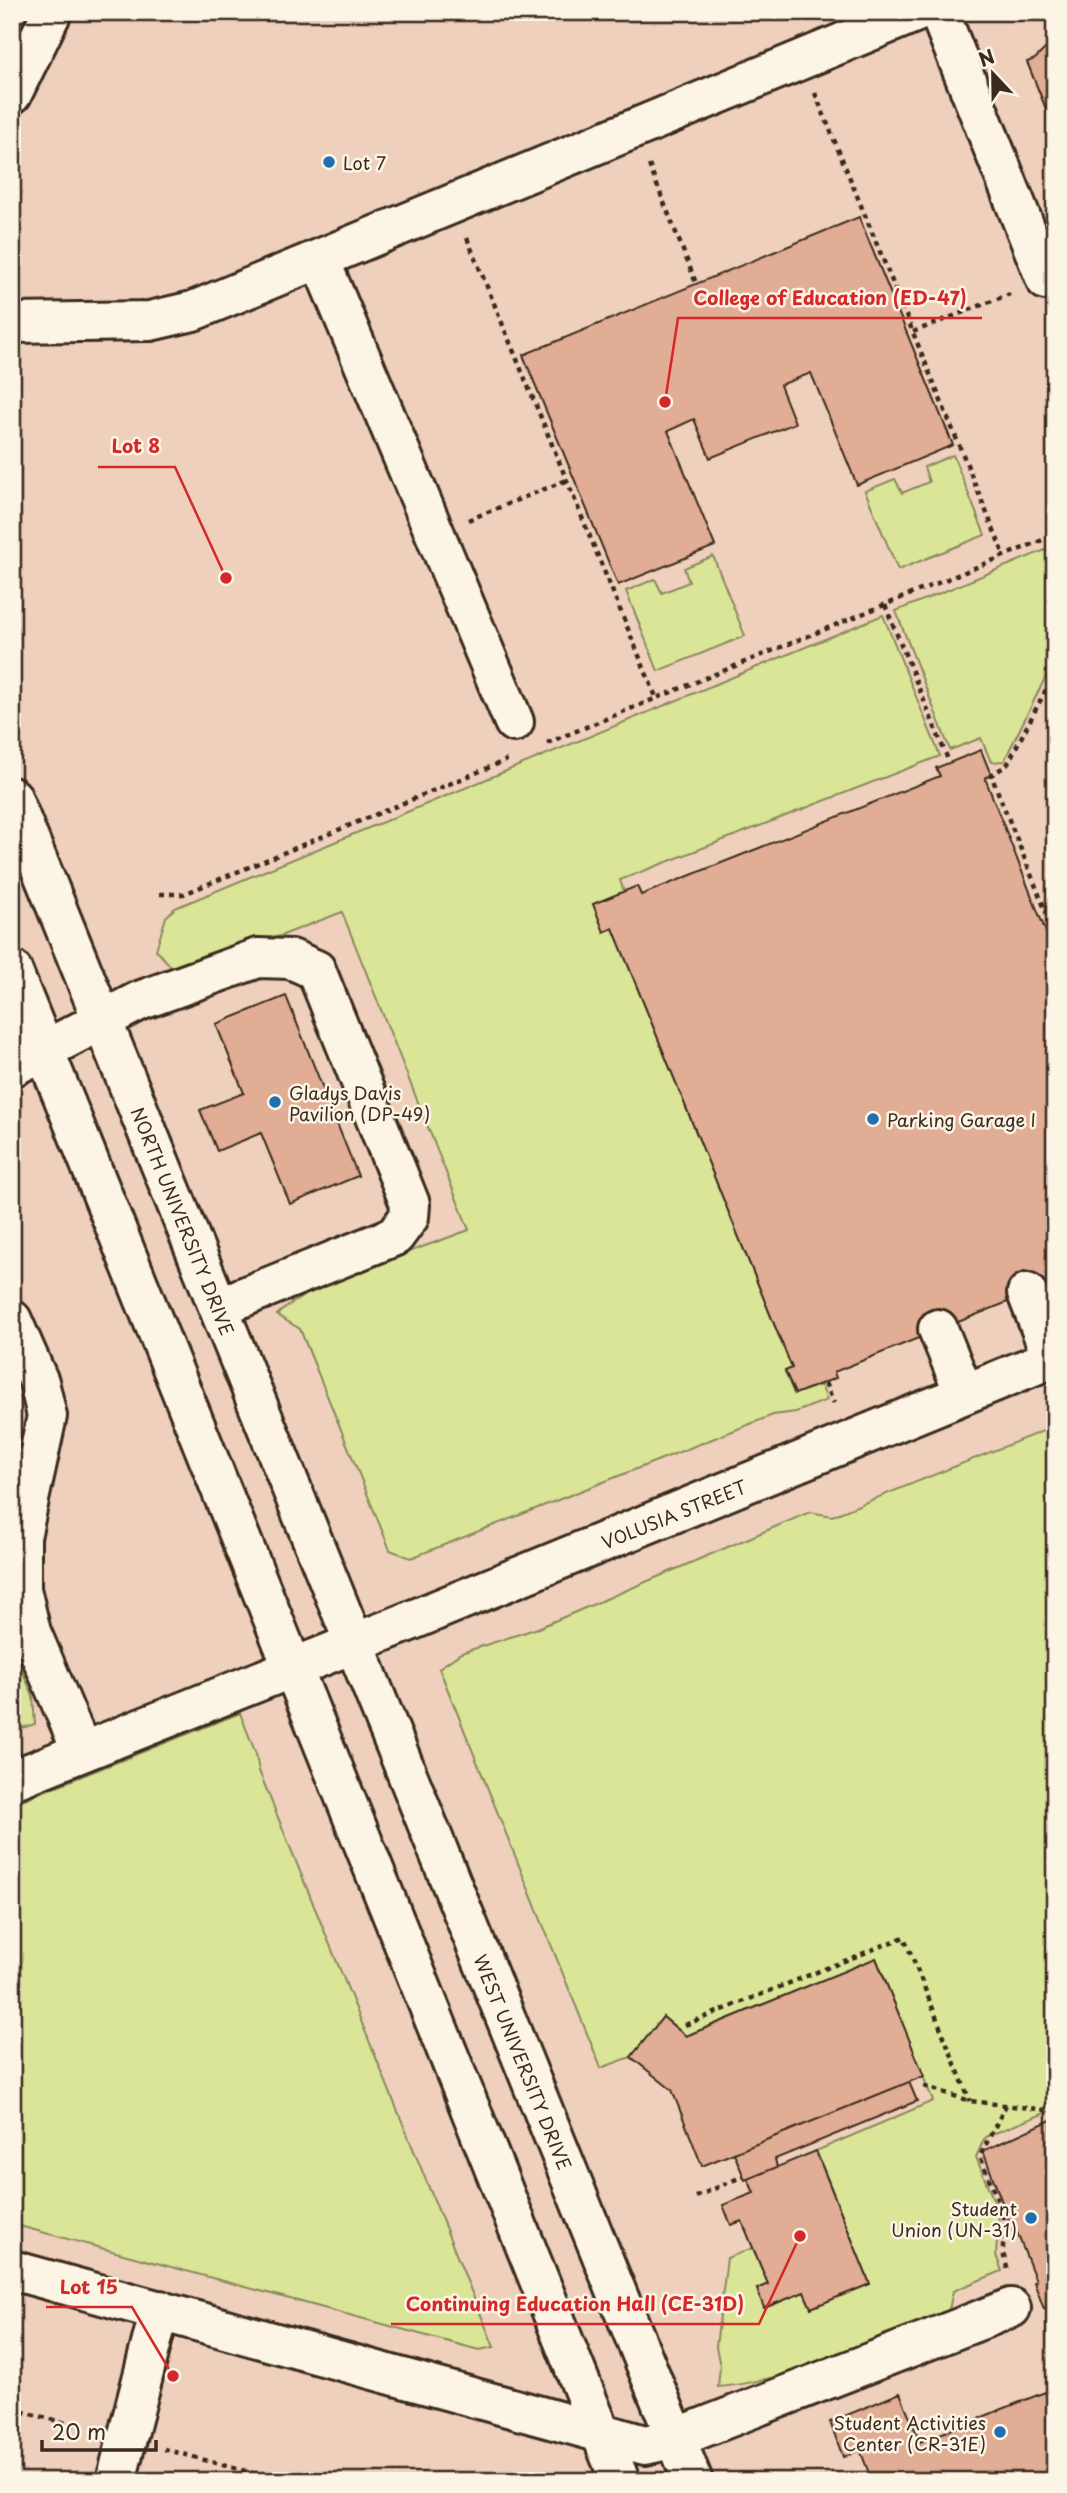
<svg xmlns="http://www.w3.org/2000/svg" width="1067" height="2493" viewBox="0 0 1067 2493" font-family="'Playpen Sans',sans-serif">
	<rect width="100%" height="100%" fill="#f4dfcd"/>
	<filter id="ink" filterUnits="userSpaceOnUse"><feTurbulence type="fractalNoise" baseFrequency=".0143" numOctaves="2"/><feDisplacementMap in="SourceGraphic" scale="14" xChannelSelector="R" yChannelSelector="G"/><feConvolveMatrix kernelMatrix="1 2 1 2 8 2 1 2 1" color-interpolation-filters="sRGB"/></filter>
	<g filter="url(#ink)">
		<path fill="#eed0bc" d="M 12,12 L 1055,12 L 1055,2481 L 12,2481 Z"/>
		<path fill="#dae598" stroke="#8a885b" stroke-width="2" d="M 953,455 L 985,535 L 898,570 L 865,491 L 895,479 L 902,493 L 929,482 L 924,467 Z
			M 1055,546 L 1055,658 L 1004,761 L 991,762 L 981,738 L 950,750 L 896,611 Z
			M 713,556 L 745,636 L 658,671 L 626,591 L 655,579 L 662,593 L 689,582 L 684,568 Z
			M 883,615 L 940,756 L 620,880 L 624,892 L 593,904 L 604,931 L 613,928 L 792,1368 L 785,1372 L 794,1394 L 821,1385 L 827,1400 L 796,1412 L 773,1415 L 411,1558 L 390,1550 L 300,1329 L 277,1315 C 307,1284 425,1247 469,1230 L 342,912 L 179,975 L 156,950 L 166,917 L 175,908 Z
			M 1055,1426 L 1055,2109 L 985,2137 L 976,2157 L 999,2214 L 996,2255 L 1002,2271 L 953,2291 L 949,2310 C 875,2339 798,2380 718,2387 L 720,2366 L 716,2347 L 727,2258 L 753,2248 L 768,2284 L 757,2289 L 765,2308 L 804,2292 L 811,2308 L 870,2284 L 816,2151 L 933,2101 L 876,1958 L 686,2036 L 663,2017 L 631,2057 L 601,2068 L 439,1668 L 461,1653 L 538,1628 L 810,1512 L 832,1516 Z
			M 12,1646 L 33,1696 L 35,1724 L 12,1731 Z
			M 240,1713 L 256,1754 L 259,1771 L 494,2347 L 479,2350 L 12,2224 L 12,1804 Z"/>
		<path fill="#e1ad94" stroke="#3b2a1e" stroke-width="2" d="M 1055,39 L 1055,131 L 1027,62 L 1035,59 Z
			M 859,217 L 953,445 L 857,485 L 811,373 L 780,385 L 795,423 L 710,458 L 694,419 L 668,431 L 715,546 L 618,585 L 523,355 Z
			M 981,750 L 991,775 L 985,778 L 1055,955 L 1055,1283 L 834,1372 L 836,1378 L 795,1394 L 785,1371 L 792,1368 L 613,928 L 604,932 L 593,904 L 637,886 L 641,895 L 940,776 L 936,768 Z
			M 286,996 L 358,1176 L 290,1204 L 261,1133 L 217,1151 L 200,1110 L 244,1093 L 216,1024 Z
			M 876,1958 L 924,2076 L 702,2166 L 672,2090 L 631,2057 L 663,2017 L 686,2036 Z
			M 909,2082 L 917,2101 L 775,2159 L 777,2167 L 745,2180 L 734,2153 Z
			M 1055,2118 L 1055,2326 L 1047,2307 L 1044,2309 L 1034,2282 L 1036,2281 L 1016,2230 L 1013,2232 L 983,2151 Z
			M 816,2151 L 870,2284 L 811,2308 L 804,2292 L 764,2308 L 757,2289 L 768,2284 L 742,2221 L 731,2225 L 723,2205 L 754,2193 L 748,2179 Z
			M 1045,2392 L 1055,2419 L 1055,2481 L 872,2481 L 860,2450 L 843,2457 L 830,2422 L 900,2393 L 920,2442 Z"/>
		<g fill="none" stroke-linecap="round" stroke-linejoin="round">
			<g stroke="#3b2a1e" stroke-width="44">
				<path id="minor" d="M 939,12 L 1046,280
					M 12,94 L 52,12
					M 320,260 L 514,722
					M 12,323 L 150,321 L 193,311 L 917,12
					M 12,797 L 693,2481
					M 12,970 L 620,2481
					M 12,1067 L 139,1001 L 258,958 L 291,959 L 316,970 L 410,1204 L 409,1217 L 395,1236 L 219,1307
					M 1027,1293 L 1052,1358
					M 12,1320 L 39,1382 L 47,1416 L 21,1537 L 21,1589 L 31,1632 L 82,1752
					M 938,1329 L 964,1393
					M 12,1780 L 410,1621 L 1055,1357
					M 12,2270 L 645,2445 L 676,2438 L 1011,2308
					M 116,2481 L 160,2310"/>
			</g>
			<path stroke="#3b2a1e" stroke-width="4.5" stroke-dasharray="5 5" stroke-linecap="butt" d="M 990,16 L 999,12
				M 815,93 L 1004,555
				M 649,165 L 696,283
				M 467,238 L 656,697
				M 913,332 L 1010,294
				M 468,520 L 567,480
				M 885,605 L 949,762
				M 1055,672 L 1007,765 L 991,775 L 1055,934
				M 547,743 L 1055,535
				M 160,894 L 184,894 L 507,760
				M 825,1383 L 834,1403
				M 685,2025 L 904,1937 L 970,2101
				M 924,2086 L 970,2101 L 1055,2111
				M 1006,2105 L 980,2156 L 1003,2214 L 1003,2253 L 1008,2271
				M 696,2197 L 743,2176
				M 12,2409 L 89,2429
				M 164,2449 L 282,2481"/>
			<use href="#minor" stroke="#fcf5e5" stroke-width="38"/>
		</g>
	</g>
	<g fill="#1f6fb2" stroke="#fcf5e5" stroke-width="2.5">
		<circle cx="329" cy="162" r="7"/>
		<circle cx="275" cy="1102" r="7"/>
		<circle cx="873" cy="1119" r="7"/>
		<circle cx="1031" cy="2218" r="7"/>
		<circle cx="1000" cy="2432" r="7"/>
	</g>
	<g text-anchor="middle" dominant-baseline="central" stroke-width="5" stroke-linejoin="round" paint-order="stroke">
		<g font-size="18" fill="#3b2a1e" stroke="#fcf5e5" text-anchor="start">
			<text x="343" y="162">Lot 7</text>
			<text x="289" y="1092">Gladys Davis<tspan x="289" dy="21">Pavilion (DP-49)</tspan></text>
			<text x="887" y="1119">Parking Garage I</text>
			<text x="1017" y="2208" text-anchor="end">Student<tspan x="1017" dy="21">Union (UN-31)</tspan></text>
			<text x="986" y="2422" text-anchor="end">Student Activities<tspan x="986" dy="21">Center (CR-31E)</tspan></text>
		</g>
		<g font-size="18" fill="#3b2a1e" stroke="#fcf5e5">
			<text transform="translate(183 1221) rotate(68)">NORTH UNIVERSITY DRIVE</text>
			<text transform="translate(674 1514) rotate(-22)">VOLUSIA STREET</text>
			<text transform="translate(523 2062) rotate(68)">WEST UNIVERSITY DRIVE</text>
		</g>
	</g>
	<path fill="none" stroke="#d62828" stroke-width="2.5" d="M665 402L678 318H982M226 578L175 467H98M173 2376L132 2307H46M800 2236L759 2324H391"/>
	<g fill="#d62828" stroke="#fcf5e5" stroke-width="2.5">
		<circle cx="665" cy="402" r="7"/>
		<circle cx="226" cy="578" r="7"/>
		<circle cx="173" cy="2376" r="7"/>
		<circle cx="800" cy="2236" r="7"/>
	</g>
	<g font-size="19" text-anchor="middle" font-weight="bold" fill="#d62828" stroke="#fcf5e5" stroke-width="5" stroke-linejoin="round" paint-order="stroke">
		<text x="830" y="305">College of Education (ED-47)</text>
		<text x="136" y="453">Lot 8</text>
		<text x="89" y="2294">Lot 15</text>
		<text x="575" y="2311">Continuing Education Hall (CE-31D)</text>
	</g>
	<rect width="1067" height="2493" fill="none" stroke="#fcf5e5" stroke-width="42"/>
	<rect x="21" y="21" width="1025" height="2451" fill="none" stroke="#3b2a1e" stroke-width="2.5" filter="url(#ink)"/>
	<g transform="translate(993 74) rotate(338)" stroke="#fcf5e5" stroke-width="5" paint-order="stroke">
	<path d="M0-5L12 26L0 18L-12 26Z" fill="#3b2a1e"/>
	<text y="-10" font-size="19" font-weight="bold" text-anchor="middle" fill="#3b2a1e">N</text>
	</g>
	<path d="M42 2440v10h114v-10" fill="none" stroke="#3b2a1e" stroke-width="3.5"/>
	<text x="52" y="2440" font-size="21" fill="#3b2a1e" stroke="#fcf5e5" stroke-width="5" paint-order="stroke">20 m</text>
</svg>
